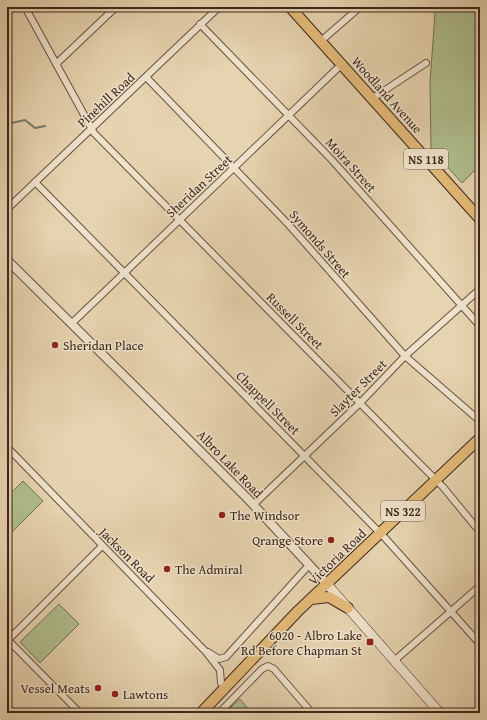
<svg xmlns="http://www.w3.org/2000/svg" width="487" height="720" viewBox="0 0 487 720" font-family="'Gentium Book Plus',serif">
	<rect width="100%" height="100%" fill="#e6d3af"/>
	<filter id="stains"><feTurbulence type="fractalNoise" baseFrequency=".005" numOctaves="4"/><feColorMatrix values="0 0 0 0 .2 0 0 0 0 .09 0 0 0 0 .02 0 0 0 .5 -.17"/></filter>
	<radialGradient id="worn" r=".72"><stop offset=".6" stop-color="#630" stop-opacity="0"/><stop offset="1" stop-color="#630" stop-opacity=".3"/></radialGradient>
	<path fill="#b0be8f" stroke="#767255" d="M 430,7 L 480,7 L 480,173 L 477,175 L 475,170 L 462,183 L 431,149 L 430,82 L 435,14 Z
		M 23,481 L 43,501 L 7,537 L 7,497 Z
		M 59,604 L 79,624 L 40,663 L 20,642 Z
		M 240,699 L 252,713 L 224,713 Z"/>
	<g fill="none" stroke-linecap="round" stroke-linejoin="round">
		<path stroke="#737e6e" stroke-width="2" d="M 7,124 L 25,120 L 35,128 L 45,126"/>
		<g stroke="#675140" stroke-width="8">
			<path id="minor" d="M 25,7 L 94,133 L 416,460 L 443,487 L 480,532
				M 200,24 L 331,159 L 480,326
				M 321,41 L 360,7
				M 56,64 L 116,7
				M 146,77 L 289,225 L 405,356 L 480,421
				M 373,98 L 426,63
				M 35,182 L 385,538 L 480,644
				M 7,209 L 219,7
				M 71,324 L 342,64
				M 7,447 L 206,652 L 220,670 L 221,683
				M 253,505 L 361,402 L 405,356 L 480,289
				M 7,639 L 80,713
				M 7,641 L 102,546
				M 208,652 L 219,659 L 226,657 L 309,565
				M 394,661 L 480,586
				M 219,713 L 262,669 L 268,666 L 274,669 L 312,713"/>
		</g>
		<g stroke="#675140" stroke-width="10">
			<path id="tertiary" d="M 7,260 L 178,429 L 249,500 L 327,584"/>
		</g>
		<g stroke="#3d261b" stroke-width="10">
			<path id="secondary" d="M 327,584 L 440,713"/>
		</g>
		<g stroke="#3d261b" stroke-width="12">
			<path id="primary" d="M 290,7 L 480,219
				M 311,599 L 329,597 L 348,608
				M 201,713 L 298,611 L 480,438"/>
		</g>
		<use href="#minor" stroke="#efe2cb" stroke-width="6"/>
		<use href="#tertiary" stroke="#efe2cb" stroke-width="8"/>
		<use href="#secondary" stroke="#efe2cb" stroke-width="9"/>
		<use href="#primary" stroke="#e3ba78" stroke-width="10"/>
	</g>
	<g fill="#8f2418" stroke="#efe2cb" stroke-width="1.5">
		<circle cx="55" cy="345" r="4"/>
		<circle cx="222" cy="515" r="4"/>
		<circle cx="331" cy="540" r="4"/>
		<circle cx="167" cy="569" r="4"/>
		<rect x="366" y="638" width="8" height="8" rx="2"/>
		<circle cx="98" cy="688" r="4"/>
		<circle cx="115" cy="694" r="4"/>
	</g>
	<g text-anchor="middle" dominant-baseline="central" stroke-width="3" stroke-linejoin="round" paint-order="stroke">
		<g fill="#efe2cb" stroke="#725e50" stroke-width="1">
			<rect x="404" y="149" width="44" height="20" rx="3"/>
			<rect x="381" y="501" width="44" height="20" rx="3"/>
		</g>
		<g font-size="12" font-weight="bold" fill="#3d261b">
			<text x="426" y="159">NS 118</text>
			<text x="403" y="511">NS 322</text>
		</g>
		<g font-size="13" fill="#3d261b" stroke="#efe2cb">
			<text transform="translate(387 95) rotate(48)">Woodland Avenue</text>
			<text transform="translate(106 100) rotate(-43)">Pinehill Road</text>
			<text transform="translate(351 165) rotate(48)">Moira Street</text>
			<text transform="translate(199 186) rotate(-43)">Sheridan Street</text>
			<text transform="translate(320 244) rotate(49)">Symonds Street</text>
			<text transform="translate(295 321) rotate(45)">Russell Street</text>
			<text transform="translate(358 388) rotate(-45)">Slayter Street</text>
			<text transform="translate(268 403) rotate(45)">Chappell Street</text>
			<text transform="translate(230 464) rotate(46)">Albro Lake Road</text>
			<text transform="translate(127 555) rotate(45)">Jackson Road</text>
			<text transform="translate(337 557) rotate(-44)">Victoria Road</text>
		</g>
		<g font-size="13" fill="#3d261b" stroke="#efe2cb" text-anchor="start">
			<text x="63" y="345">Sheridan Place</text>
			<text x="230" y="515">The Windsor</text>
			<text x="323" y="540" text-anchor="end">Qrange Store</text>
			<text x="175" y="569">The Admiral</text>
			<text x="362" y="635" text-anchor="end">6020 - Albro Lake<tspan x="362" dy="15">Rd Before Chapman St</tspan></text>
			<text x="90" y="688" text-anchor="end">Vessel Meats</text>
			<text x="123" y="694">Lawtons</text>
		</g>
	</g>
	<rect width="487" height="720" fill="none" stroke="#e6d3af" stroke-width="24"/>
	<rect x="8" y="8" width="471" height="704" fill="none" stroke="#3d261b" stroke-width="2"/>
	<rect x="12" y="12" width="463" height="696" fill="none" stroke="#3d261b"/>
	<rect width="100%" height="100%" filter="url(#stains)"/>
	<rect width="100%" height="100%" fill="url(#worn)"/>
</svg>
